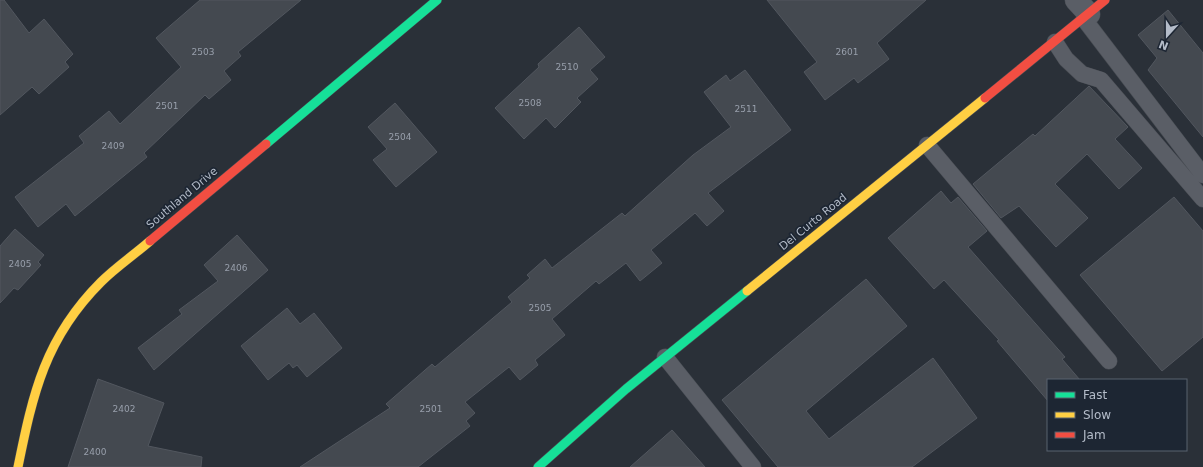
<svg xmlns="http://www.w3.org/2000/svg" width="1203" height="467" viewBox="0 0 1203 467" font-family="'DejaVu Sans',sans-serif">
	<rect width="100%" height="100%" fill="#2a3038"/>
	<path fill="#444950" stroke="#52575f" d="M 0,0 L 4,0 L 29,33 L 44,19 L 73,54 L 65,62 L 69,67 L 39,94 L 32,87 L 0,115 Z
		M 200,0 L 301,0 L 238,52 L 241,56 L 224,71 L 231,80 L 209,99 L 205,95 L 144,153 L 147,157 L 75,216 L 66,204 L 38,227 L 15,197 L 84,143 L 79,136 L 109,111 L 120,124 L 181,67 L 156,38 Z
		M 767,0 L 926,0 L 877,43 L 889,59 L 858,83 L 854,78 L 825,100 L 804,72 L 817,62 Z
		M 1168,10 L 1203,53 L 1203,137 L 1148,70 L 1157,58 L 1138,35 Z
		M 579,27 L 605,57 L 590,70 L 598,79 L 577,98 L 581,102 L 555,128 L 546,118 L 524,139 L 495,108 L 539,67 L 538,64 Z
		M 745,70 L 791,130 L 708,193 L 724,211 L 707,226 L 695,213 L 651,250 L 662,263 L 640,281 L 626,263 L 599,284 L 596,281 L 552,319 L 565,335 L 535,360 L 538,365 L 520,380 L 509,367 L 465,402 L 475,413 L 466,421 L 470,426 L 418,467 L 300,467 L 390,408 L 386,404 L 432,364 L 435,367 L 512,302 L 508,297 L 530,278 L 527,275 L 545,259 L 552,268 L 622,213 L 625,216 L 693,155 L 731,127 L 704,92 L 726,75 L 730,81 Z
		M 1089,86 L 1128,127 L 1115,139 L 1142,168 L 1119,189 L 1087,154 L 1055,184 L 1088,218 L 1056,247 L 1019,206 L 1001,218 L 973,184 L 1033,134 L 1035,136 Z
		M 395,103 L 437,152 L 396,187 L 373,160 L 387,149 L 368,127 Z
		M 941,191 L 951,203 L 958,197 L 987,231 L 968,247 L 1065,357 L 1062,359 L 1080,380 L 1048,380 L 1048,401 L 997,341 L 999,340 L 944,280 L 934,289 L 888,238 Z
		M 1174,197 L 1203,231 L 1203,337 L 1162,371 L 1080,275 Z
		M 15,229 L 44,255 L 38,262 L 41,265 L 18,290 L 14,288 L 0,303 L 0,246 Z
		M 237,235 L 268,270 L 154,370 L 138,348 L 182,314 L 179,310 L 218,281 L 204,265 Z
		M 866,279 L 907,326 L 806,411 L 829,439 L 933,358 L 977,418 L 912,467 L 778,467 L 722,400 Z
		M 287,308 L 300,324 L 314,313 L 342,348 L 307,377 L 297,365 L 293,368 L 289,363 L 268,380 L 241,346 Z
		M 98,379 L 164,403 L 148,446 L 202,457 L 201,467 L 68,467 Z
		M 672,430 L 705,467 L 630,467 Z"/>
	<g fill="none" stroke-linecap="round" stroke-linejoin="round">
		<g stroke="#484c53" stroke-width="17">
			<path id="lane" d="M 1084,19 L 1203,175
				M 1055,42 L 1066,59 L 1082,74 L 1101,80 L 1203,199
				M 927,145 L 1109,361
				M 665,357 L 753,467"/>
		</g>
		<g stroke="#484c53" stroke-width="23">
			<path id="street" d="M 1076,0 L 1089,14"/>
		</g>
		<g stroke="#484c53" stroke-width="10">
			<path id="fast" d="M 266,144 L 437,0
				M 538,467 L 626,389 L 747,291"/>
		</g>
		<g stroke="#484c53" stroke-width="10">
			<path id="slow" d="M 747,291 L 985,98
				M 18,467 C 33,393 45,338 101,282 C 116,267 134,255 150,241"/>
		</g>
		<g stroke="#484c53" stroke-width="10">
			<path id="jam" d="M 985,98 L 1105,0
				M 150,241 L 266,144"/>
		</g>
		<use href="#lane" stroke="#5a5e66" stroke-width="16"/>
		<use href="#street" stroke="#5a5e66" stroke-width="22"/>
		<use href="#fast" stroke="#16e098" stroke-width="9"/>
		<use href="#slow" stroke="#ffcf43" stroke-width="9"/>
		<use href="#jam" stroke="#f24e42" stroke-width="9"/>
	</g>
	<g text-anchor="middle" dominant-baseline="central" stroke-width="3.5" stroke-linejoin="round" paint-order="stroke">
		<g font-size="9" fill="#989fab">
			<text x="203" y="52">2503</text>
			<text x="847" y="52">2601</text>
			<text x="567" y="67">2510</text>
			<text x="530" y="103">2508</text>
			<text x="167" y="106">2501</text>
			<text x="746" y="109">2511</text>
			<text x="400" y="137">2504</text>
			<text x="113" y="146">2409</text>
			<text x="20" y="264">2405</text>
			<text x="236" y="268">2406</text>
			<text x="540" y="308">2505</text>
			<text x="124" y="409">2402</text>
			<text x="431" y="409">2501</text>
			<text x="95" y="452">2400</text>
		</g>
		<g font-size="11" fill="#b4bcc9" stroke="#1d2633">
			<text transform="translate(182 198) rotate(-40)">Southland Drive</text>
			<text transform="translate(813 222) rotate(-39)">Del Curto Road</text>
		</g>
	</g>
	<rect x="1047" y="379" width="140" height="72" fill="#1d2633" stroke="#59626f"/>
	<rect x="1055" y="392" width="20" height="6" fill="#16e098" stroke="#59626f"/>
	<text x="1083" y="399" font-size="12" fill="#b4bcc9">Fast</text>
	<rect x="1055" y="412" width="20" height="6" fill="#ffcf43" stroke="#59626f"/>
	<text x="1083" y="419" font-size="12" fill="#b4bcc9">Slow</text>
	<rect x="1055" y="432" width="20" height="6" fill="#f24e42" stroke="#59626f"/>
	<text x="1083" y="439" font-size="12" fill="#b4bcc9">Jam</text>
	<g transform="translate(1167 36) rotate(201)" stroke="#1d2633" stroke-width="3" paint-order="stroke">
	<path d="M0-3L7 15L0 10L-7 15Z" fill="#b4bcc9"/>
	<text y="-6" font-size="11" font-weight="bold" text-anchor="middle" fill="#b4bcc9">N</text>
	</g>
</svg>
